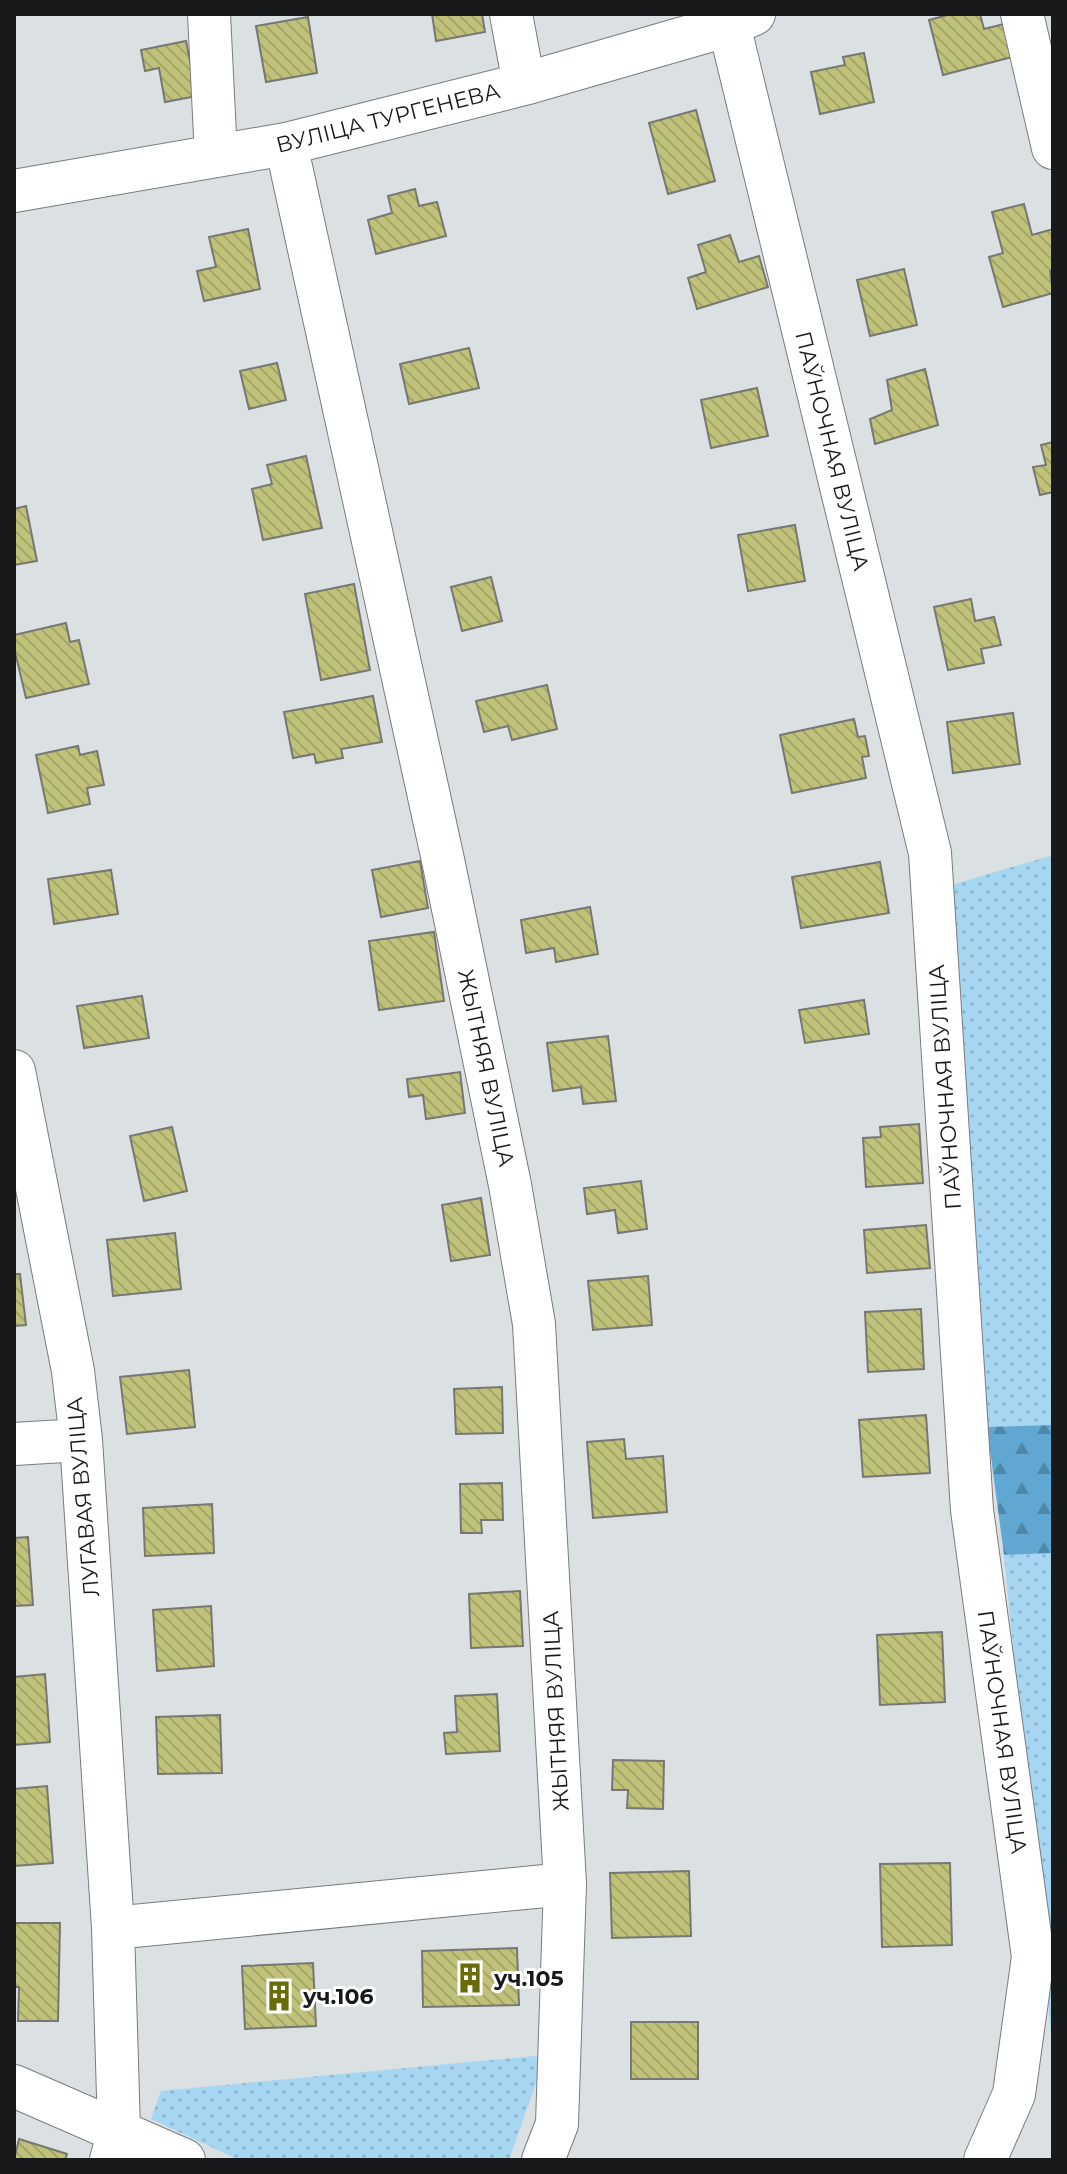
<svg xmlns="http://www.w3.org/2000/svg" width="1067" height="2174" viewBox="0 0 1067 2174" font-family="Montserrat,sans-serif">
	<defs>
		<pattern id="green-dots" width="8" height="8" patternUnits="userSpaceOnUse" patternTransform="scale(2)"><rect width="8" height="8" fill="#a6d6f2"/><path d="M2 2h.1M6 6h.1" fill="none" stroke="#8eb7cf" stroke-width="1.8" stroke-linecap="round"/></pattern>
		<pattern id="forest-firs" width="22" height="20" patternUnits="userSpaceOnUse" patternTransform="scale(2)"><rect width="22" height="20" fill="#60a8d1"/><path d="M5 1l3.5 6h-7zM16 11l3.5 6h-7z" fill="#4e88a9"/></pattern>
		<pattern id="building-back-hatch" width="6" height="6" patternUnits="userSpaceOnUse" patternTransform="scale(2)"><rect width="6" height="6" fill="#c0c27a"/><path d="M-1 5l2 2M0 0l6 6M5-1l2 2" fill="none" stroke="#a4a669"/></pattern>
	</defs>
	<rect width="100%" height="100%" fill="#dbe0e2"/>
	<path fill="url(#green-dots)" d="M 1053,855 L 1053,1425 L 987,1427 L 948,886 Z
		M 1053,1553 L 1053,2054 L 1004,1555 Z
		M 546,2055 L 509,2160 L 239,2160 L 151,2119 L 161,2091 Z"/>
	<path fill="url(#forest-firs)" d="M 1053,1425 L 1053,1553 L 1004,1555 L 987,1427 Z"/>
	<path fill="url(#building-back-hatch)" stroke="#777773" stroke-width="2" d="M 432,14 L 482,14 L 485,32 L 436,41 Z
		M 951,14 L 980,14 L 984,29 L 1004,24 L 1012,57 L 943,75 L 929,20 Z
		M 308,17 L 317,73 L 266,82 L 256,26 Z
		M 186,41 L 197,96 L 165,102 L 159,68 L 145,71 L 141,50 Z
		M 864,53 L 874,102 L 820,114 L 811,72 L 845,65 L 843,57 Z
		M 696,110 L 715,181 L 668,194 L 649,123 Z
		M 415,189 L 419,206 L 437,202 L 446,236 L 376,254 L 368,220 L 392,213 L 388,196 Z
		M 1024,204 L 1032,235 L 1053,229 L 1053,270 L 1050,271 L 1053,293 L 1003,307 L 989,257 L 1003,253 L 992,212 Z
		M 248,229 L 260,289 L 204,301 L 197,271 L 216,267 L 209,237 Z
		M 730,235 L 739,262 L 759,256 L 768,287 L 697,309 L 688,278 L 706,272 L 698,245 Z
		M 904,269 L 917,325 L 870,336 L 857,280 Z
		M 469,348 L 479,388 L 409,404 L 400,364 Z
		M 277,363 L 286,400 L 249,409 L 240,371 Z
		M 925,369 L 938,425 L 875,444 L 870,419 L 892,410 L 887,380 Z
		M 757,388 L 768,436 L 711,448 L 701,400 Z
		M 1053,442 L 1053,492 L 1040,495 L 1033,467 L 1046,465 L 1041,445 Z
		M 306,456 L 322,528 L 263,540 L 252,489 L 272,484 L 267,465 Z
		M 26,506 L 37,561 L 14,565 L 14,509 Z
		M 795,525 L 805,581 L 748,591 L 738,535 Z
		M 491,577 L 502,621 L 462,631 L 451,587 Z
		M 354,584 L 370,670 L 321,680 L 305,594 Z
		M 971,599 L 975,621 L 994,617 L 1001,645 L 981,649 L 984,663 L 948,670 L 934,607 Z
		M 66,623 L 70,642 L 79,640 L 89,684 L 26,698 L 14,648 L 14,635 Z
		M 547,685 L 557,729 L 512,740 L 508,726 L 484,732 L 476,701 Z
		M 373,696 L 382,742 L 341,749 L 343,758 L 316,763 L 314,754 L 293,758 L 284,712 Z
		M 1013,713 L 1020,764 L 953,773 L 947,722 Z
		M 854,719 L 858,737 L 865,736 L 869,756 L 862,757 L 866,778 L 792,793 L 780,735 Z
		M 78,746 L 80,755 L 97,751 L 104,785 L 87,788 L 90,804 L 48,813 L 36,755 Z
		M 420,861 L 428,908 L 381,917 L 372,870 Z
		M 880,862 L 889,913 L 801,928 L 792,877 Z
		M 111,870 L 118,914 L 54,924 L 48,879 Z
		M 590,907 L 598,954 L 556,962 L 554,948 L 526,953 L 521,920 Z
		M 434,932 L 444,1001 L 379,1010 L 369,941 Z
		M 142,996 L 149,1038 L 84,1048 L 77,1006 Z
		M 864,1000 L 869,1034 L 805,1043 L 799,1010 Z
		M 608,1036 L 616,1101 L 583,1104 L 581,1087 L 553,1091 L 547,1043 Z
		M 460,1072 L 465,1113 L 426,1119 L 423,1095 L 409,1097 L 407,1079 Z
		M 919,1124 L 923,1183 L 866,1187 L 863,1138 L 881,1137 L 880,1127 Z
		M 172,1127 L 187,1191 L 144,1201 L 130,1136 Z
		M 641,1181 L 647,1229 L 618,1233 L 615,1210 L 587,1214 L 584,1188 Z
		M 481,1198 L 490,1255 L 451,1261 L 442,1205 Z
		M 926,1225 L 930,1268 L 867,1273 L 864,1230 Z
		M 175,1233 L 181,1289 L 113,1296 L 107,1240 Z
		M 14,1274 L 20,1274 L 26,1325 L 14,1326 Z
		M 648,1276 L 652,1325 L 593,1330 L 588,1281 Z
		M 921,1309 L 924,1369 L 868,1372 L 865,1312 Z
		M 189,1370 L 195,1427 L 127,1434 L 120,1377 Z
		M 502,1387 L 503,1433 L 456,1434 L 454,1389 Z
		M 926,1415 L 930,1473 L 863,1477 L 859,1420 Z
		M 624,1439 L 626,1459 L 663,1456 L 667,1512 L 593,1518 L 587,1442 Z
		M 502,1483 L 503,1520 L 481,1520 L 482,1533 L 461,1533 L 460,1484 Z
		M 212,1504 L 214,1553 L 145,1556 L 143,1508 Z
		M 28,1537 L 33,1605 L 14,1606 L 14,1538 Z
		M 520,1591 L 523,1646 L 471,1648 L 469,1594 Z
		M 211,1606 L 214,1666 L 157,1671 L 153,1610 Z
		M 942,1632 L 945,1702 L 880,1705 L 877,1635 Z
		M 45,1674 L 50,1742 L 14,1745 L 14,1677 Z
		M 497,1694 L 500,1751 L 446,1754 L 444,1733 L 457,1732 L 455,1696 Z
		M 220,1715 L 222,1773 L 158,1774 L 156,1717 Z
		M 613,1760 L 664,1761 L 663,1809 L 627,1808 L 628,1790 L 612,1790 Z
		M 47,1786 L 53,1863 L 14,1866 L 14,1789 Z
		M 950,1863 L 952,1945 L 882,1947 L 880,1864 Z
		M 689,1871 L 691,1936 L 612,1938 L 610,1873 Z
		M 14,1923 L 60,1923 L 58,2021 L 18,2021 L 19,1987 L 14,1987 Z
		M 517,1948 L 519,2005 L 423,2007 L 422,1951 Z
		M 313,1963 L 316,2026 L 245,2029 L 242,1966 Z
		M 631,2022 L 698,2022 L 698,2079 L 631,2079 Z
		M 19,2139 L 67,2154 L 65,2160 L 14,2160 Z"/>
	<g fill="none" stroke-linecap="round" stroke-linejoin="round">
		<g stroke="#787c7e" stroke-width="44">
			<path id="minor" d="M 209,14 L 216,156
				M 511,14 L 524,84
				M 1022,14 L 1053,148
				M 729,25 L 930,853 L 972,1510 L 1033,1957 L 1014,2094 L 985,2160
				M 14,191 L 286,144 L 524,84 L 729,25 L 754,14
				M 14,1071 L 73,1371 L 81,1440 L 113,1928
				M 14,1444 L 81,1440
				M 14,2086 L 184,2160
				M 111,2160 L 119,2130 L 113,1928 L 565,1884 L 534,1324 L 510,1185 L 443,860 L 286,144
				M 543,2160 L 557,2124 L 565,1884"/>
		</g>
		<use href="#minor" stroke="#fff" stroke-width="42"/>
	</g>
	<defs>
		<g id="building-bare" transform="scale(2.4)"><path d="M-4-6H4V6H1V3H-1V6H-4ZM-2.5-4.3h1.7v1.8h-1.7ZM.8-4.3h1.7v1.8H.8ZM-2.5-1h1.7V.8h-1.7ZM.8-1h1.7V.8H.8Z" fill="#6b6b0b" stroke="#fff" stroke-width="2.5" paint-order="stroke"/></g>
	</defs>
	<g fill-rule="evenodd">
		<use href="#building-bare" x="470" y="1978"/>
		<use href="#building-bare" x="279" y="1996"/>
	</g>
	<g text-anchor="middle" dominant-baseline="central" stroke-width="6" stroke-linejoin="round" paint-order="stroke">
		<g font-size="22" fill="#17191a" stroke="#fff">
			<text transform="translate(388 118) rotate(-14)">ВУЛІЦА ТУРГЕНЕВА</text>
			<text transform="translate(832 451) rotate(76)">ПАЎНОЧНАЯ ВУЛІЦА</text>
			<text transform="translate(486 1068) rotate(78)">ЖЫТНЯЯ ВУЛІЦА</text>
			<text transform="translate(945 1087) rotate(-94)">ПАЎНОЧНАЯ ВУЛІЦА</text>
			<text transform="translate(83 1497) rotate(-95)">ЛУГАВАЯ ВУЛІЦА</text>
			<text transform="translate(556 1711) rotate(-93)">ЖЫТНЯЯ ВУЛІЦА</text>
			<text transform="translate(1002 1732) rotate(82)">ПАЎНОЧНАЯ ВУЛІЦА</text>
		</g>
		<g font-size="22" font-weight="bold" fill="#17191a" stroke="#fff" text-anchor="start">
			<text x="494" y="1978">уч.105</text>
			<text x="303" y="1996">уч.106</text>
		</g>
	</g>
	<rect width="1067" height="2174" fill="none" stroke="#17191a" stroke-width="32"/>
</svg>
